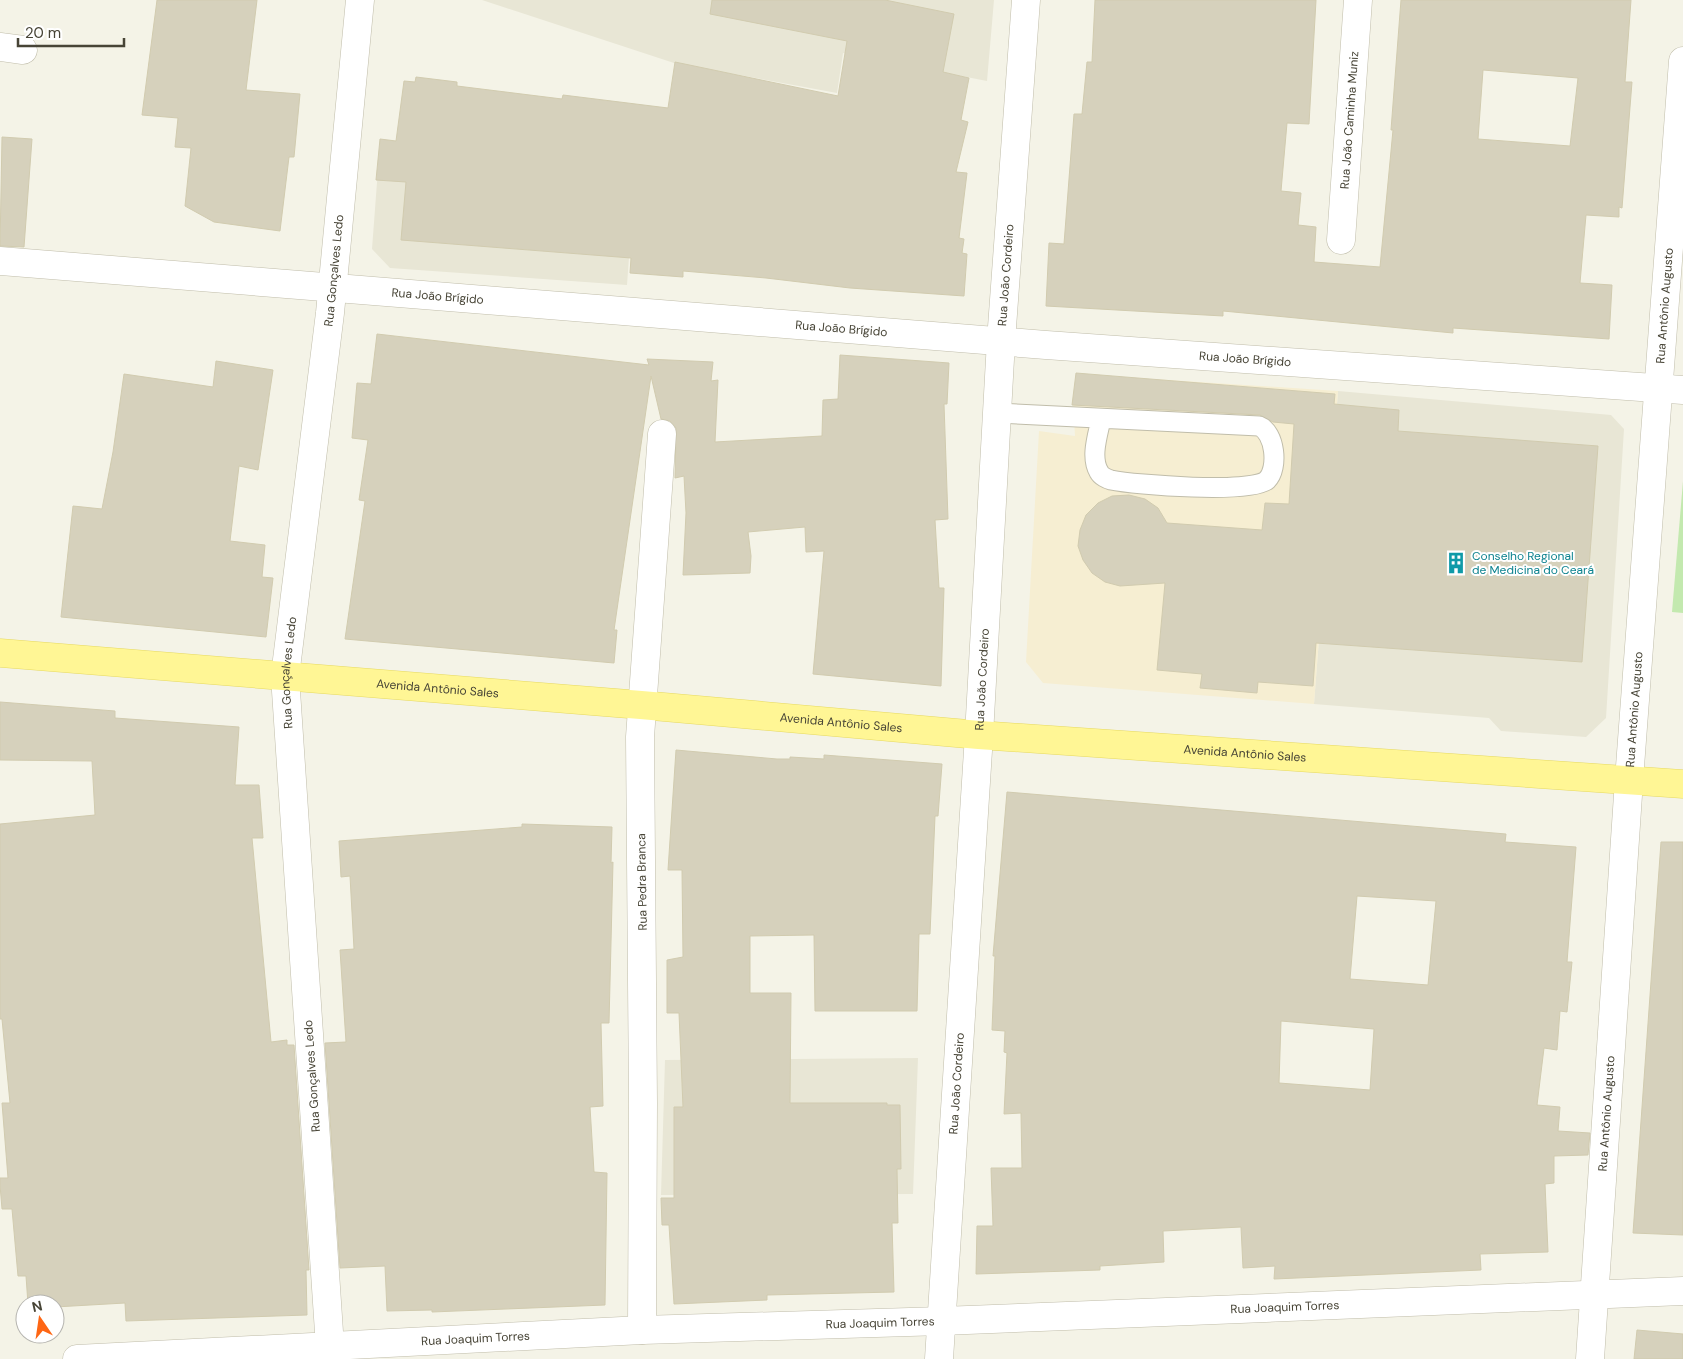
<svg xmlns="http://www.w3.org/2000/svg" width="1683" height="1359" viewBox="0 0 1683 1359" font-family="'DM Sans',sans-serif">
	<rect width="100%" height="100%" fill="#f4f3e7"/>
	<path fill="#e8e6d5" d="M 482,0 L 994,0 L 987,81 L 843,53 L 837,93 L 674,63 Z
		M 378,169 L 633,202 L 627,285 L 390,268 L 372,249 Z
		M 1338,391 L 1611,415 L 1624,429 L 1606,718 L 1586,737 L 1501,731 L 1489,718 L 1314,704 Z
		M 918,1058 L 913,1194 L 661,1195 L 665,1060 Z"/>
	<path fill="#f6eed2" d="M 1122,377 L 1338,391 L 1314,704 L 1043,683 L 1026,662 L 1039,431 L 1075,436 L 1073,401 Z"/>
	<path fill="#c3e9af" d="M 1683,481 L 1683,613 L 1672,612 Z"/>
	<path fill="#d6d1bc" stroke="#d1cbaf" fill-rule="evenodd" d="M 157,0 L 257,0 L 246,90 L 300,94 L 294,157 L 289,157 L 280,231 L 214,222 L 185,206 L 191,148 L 175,147 L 178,118 L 142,115 Z
		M 712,0 L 885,0 L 954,14 L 943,72 L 969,78 L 961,120 L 968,122 L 956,172 L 967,173 L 959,238 L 964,239 L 962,253 L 967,254 L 964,296 L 850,288 L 766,278 L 683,271 L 683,277 L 630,273 L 631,258 L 401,240 L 406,182 L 376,180 L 380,139 L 396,141 L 404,81 L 415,82 L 416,77 L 457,82 L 457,86 L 562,99 L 563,95 L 668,108 L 675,62 L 838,96 L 847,41 L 710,14 Z
		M 1095,0 L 1316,0 L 1309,124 L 1287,123 L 1281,191 L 1301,193 L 1298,225 L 1316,227 L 1314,262 L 1380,267 L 1393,130 L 1391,130 L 1401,0 L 1631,0 L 1625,82 L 1632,82 L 1622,208 L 1619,207 L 1619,217 L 1586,215 L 1580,283 L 1612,285 L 1609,339 L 1453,328 L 1453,333 L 1223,311 L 1223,316 L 1046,306 L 1049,243 L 1064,244 L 1074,114 L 1082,114 L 1087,62 L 1092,62 ZM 1483,70 L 1578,78 L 1570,146 L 1478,139 Z
		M 2,137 L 32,139 L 24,247 L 0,246 Z
		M 377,334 L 649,365 L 647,359 L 713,362 L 711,381 L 718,380 L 715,442 L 822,436 L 823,400 L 838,399 L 840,355 L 949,363 L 947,404 L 944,404 L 948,519 L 935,520 L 939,588 L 944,588 L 941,686 L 813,674 L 824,551 L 806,552 L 805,527 L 748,532 L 751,556 L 750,573 L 683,575 L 686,513 L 684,476 L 675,478 L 676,428 L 670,421 L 661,419 L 651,376 L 614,630 L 617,630 L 614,663 L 345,639 L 365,501 L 359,500 L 368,440 L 352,438 L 357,383 L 371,384 Z
		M 216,361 L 273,370 L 258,470 L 239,466 L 230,541 L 265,545 L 262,577 L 273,578 L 266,637 L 61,617 L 73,506 L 102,509 L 113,452 L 124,374 L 213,387 Z
		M 1076,373 L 1335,394 L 1334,404 L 1399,410 L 1398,431 L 1598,446 L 1582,662 L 1316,643 L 1313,686 L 1258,682 L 1257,693 L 1200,688 L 1202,674 L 1157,670 L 1165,583 L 1120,586 L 1105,582 L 1092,573 L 1083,560 L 1078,546 L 1080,530 L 1086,515 L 1098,503 L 1112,496 L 1129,495 L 1145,499 L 1158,508 L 1167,523 L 1262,530 L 1265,503 L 1289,504 L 1294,424 L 1273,422 L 1260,415 L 1072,405 Z
		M 0,702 L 115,711 L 115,718 L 239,727 L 235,785 L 259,785 L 263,838 L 252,838 L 271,1042 L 287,1040 L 287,1045 L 294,1045 L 309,1270 L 306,1270 L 307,1315 L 126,1321 L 125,1303 L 55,1307 L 55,1304 L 28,1304 L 26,1276 L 18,1276 L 12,1209 L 2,1209 L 0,1185 L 0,1178 L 8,1178 L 2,1103 L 10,1103 L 2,1019 L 0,1019 L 0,824 L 95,815 L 92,761 L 0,760 Z
		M 676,750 L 777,759 L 790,759 L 790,757 L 824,759 L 824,755 L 942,764 L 938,816 L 935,816 L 930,934 L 919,934 L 917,1011 L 815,1011 L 814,935 L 750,936 L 750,993 L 791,993 L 790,1103 L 887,1103 L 887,1105 L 900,1105 L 901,1169 L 897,1169 L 898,1223 L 892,1223 L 894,1292 L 767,1295 L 767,1300 L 674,1304 L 669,1225 L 662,1225 L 661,1198 L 674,1198 L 674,1107 L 683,1107 L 679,1013 L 667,1013 L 667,960 L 683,957 L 682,870 L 668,870 Z
		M 1007,792 L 1506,834 L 1505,842 L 1576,847 L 1567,962 L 1572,962 L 1567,1012 L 1560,1011 L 1557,1050 L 1544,1048 L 1537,1105 L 1560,1107 L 1558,1131 L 1590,1133 L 1588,1155 L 1554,1156 L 1554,1183 L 1545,1184 L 1548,1252 L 1480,1254 L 1481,1270 L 1274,1279 L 1275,1266 L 1243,1268 L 1241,1227 L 1163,1231 L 1164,1262 L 1100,1266 L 1100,1270 L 976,1274 L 977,1226 L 993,1226 L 991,1168 L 1022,1168 L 1021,1113 L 1004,1114 L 1007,1053 L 1004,1052 L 1005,1031 L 992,1030 L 995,956 L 993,956 ZM 1357,896 L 1436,901 L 1428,985 L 1350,979 ZM 1281,1021 L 1374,1029 L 1370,1090 L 1279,1083 Z
		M 522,824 L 612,827 L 611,863 L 613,862 L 609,1023 L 601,1023 L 603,1106 L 590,1107 L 594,1172 L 607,1173 L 605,1305 L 432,1312 L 432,1310 L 387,1311 L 385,1266 L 340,1268 L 325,1043 L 346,1042 L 340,950 L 354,949 L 350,876 L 341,877 L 339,841 L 522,827 Z
		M 1661,842 L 1683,842 L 1683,1235 L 1633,1233 Z
		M 1637,1330 L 1683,1334 L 1683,1359 L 1634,1359 Z"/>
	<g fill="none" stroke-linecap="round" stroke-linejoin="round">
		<g stroke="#c0bdaa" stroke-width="21">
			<path id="service" d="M 997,413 L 1259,426 C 1275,432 1279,468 1267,480 C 1252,494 1135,485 1111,480 C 1107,479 1101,476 1099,472 C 1090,457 1098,435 1101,419"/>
		</g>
		<g stroke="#c0bdaa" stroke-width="29">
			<g id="minor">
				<path d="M 0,47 L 23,50"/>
				<path id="s1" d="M 1341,240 L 1358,0"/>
				<path d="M 642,1330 L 643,1103 L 640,737 L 662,434"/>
				<path id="s2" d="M 330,1347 L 285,676 L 330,313 L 360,0"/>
				<path id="s3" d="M 77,1359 L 642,1330 L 942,1321 L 1683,1291"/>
			</g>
		</g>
		<g stroke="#c0bdaa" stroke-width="29">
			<g id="tertiary">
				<path id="s4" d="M 0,261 L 1046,345 L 1683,390"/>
				<path id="s5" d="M 939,1359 L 979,735 L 1001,341 L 1026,0"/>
				<path id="s6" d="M 1590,1359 L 1629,780 L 1683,61"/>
			</g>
		</g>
		<g stroke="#e6d963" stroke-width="29">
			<g id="primary">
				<path id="s7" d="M 0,653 L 641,705 L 979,735 L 1683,784"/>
			</g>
		</g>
		<use href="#service" stroke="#fff" stroke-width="19"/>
		<use href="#minor" stroke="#fff" stroke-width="28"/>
		<use href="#tertiary" stroke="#fff" stroke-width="28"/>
		<use href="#primary" stroke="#fff695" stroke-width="28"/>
	</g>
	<defs>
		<g id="building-bare" transform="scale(1.725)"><path d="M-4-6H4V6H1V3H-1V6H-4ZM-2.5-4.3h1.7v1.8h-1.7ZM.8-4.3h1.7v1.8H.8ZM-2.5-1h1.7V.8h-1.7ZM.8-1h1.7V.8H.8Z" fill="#0f9aa8" stroke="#fff" stroke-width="2.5" paint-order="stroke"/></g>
	</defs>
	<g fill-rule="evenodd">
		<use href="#building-bare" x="1456" y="563"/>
	</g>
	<g text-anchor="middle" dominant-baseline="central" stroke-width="4" stroke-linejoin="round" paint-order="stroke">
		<g font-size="12" fill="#474436" stroke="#fff">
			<text stroke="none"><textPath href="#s1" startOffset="120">Rua João Caminha Muniz</textPath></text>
			<text stroke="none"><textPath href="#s2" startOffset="1081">Rua Gonçalves Ledo</textPath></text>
			<text stroke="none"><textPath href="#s5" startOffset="1086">Rua João Cordeiro</textPath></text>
			<text stroke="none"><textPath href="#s4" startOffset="439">Rua João Brígido</textPath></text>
			<text stroke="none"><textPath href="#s6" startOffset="1056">Rua Antônio Augusto</textPath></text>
			<text stroke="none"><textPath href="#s4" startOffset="844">Rua João Brígido</textPath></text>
			<text stroke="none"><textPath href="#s4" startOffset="1249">Rua João Brígido</textPath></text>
			<text stroke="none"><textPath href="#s2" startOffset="676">Rua Gonçalves Ledo</textPath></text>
			<text stroke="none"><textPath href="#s5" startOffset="681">Rua João Cordeiro</textPath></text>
			<text stroke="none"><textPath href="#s7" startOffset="439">Avenida Antônio Sales</textPath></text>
			<text stroke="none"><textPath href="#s6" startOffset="651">Rua Antônio Augusto</textPath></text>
			<text stroke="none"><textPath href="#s7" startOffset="844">Avenida Antônio Sales</textPath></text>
			<text stroke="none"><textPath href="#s7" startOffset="1249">Avenida Antônio Sales</textPath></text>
			<text transform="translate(642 882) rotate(-91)">Rua Pedra Branca</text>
			<text transform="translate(312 1076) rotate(-94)">Rua Gonçalves Ledo</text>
			<text stroke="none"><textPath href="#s5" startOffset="276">Rua João Cordeiro</textPath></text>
			<text stroke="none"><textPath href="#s6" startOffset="246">Rua Antônio Augusto</textPath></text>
			<text stroke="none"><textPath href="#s3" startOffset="1209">Rua Joaquim Torres</textPath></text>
			<text stroke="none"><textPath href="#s3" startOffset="804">Rua Joaquim Torres</textPath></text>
			<text stroke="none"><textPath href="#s3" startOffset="399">Rua Joaquim Torres</textPath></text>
		</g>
		<g font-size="12" fill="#0d838f" stroke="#fff" text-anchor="start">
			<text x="1472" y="556">Conselho Regional<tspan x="1472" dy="14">de Medicina do Ceará</tspan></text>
		</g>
	</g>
	<g transform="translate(40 1319) rotate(347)"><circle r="24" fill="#ffffff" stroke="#b5b4af"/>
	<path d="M0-4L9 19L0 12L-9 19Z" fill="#fe6614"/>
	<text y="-8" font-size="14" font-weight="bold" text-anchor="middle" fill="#474436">N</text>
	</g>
	<path d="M18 38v8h106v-8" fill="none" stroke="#474436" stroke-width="2.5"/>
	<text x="25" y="38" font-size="15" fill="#474436" stroke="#ffffff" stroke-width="4" paint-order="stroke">20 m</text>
</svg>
